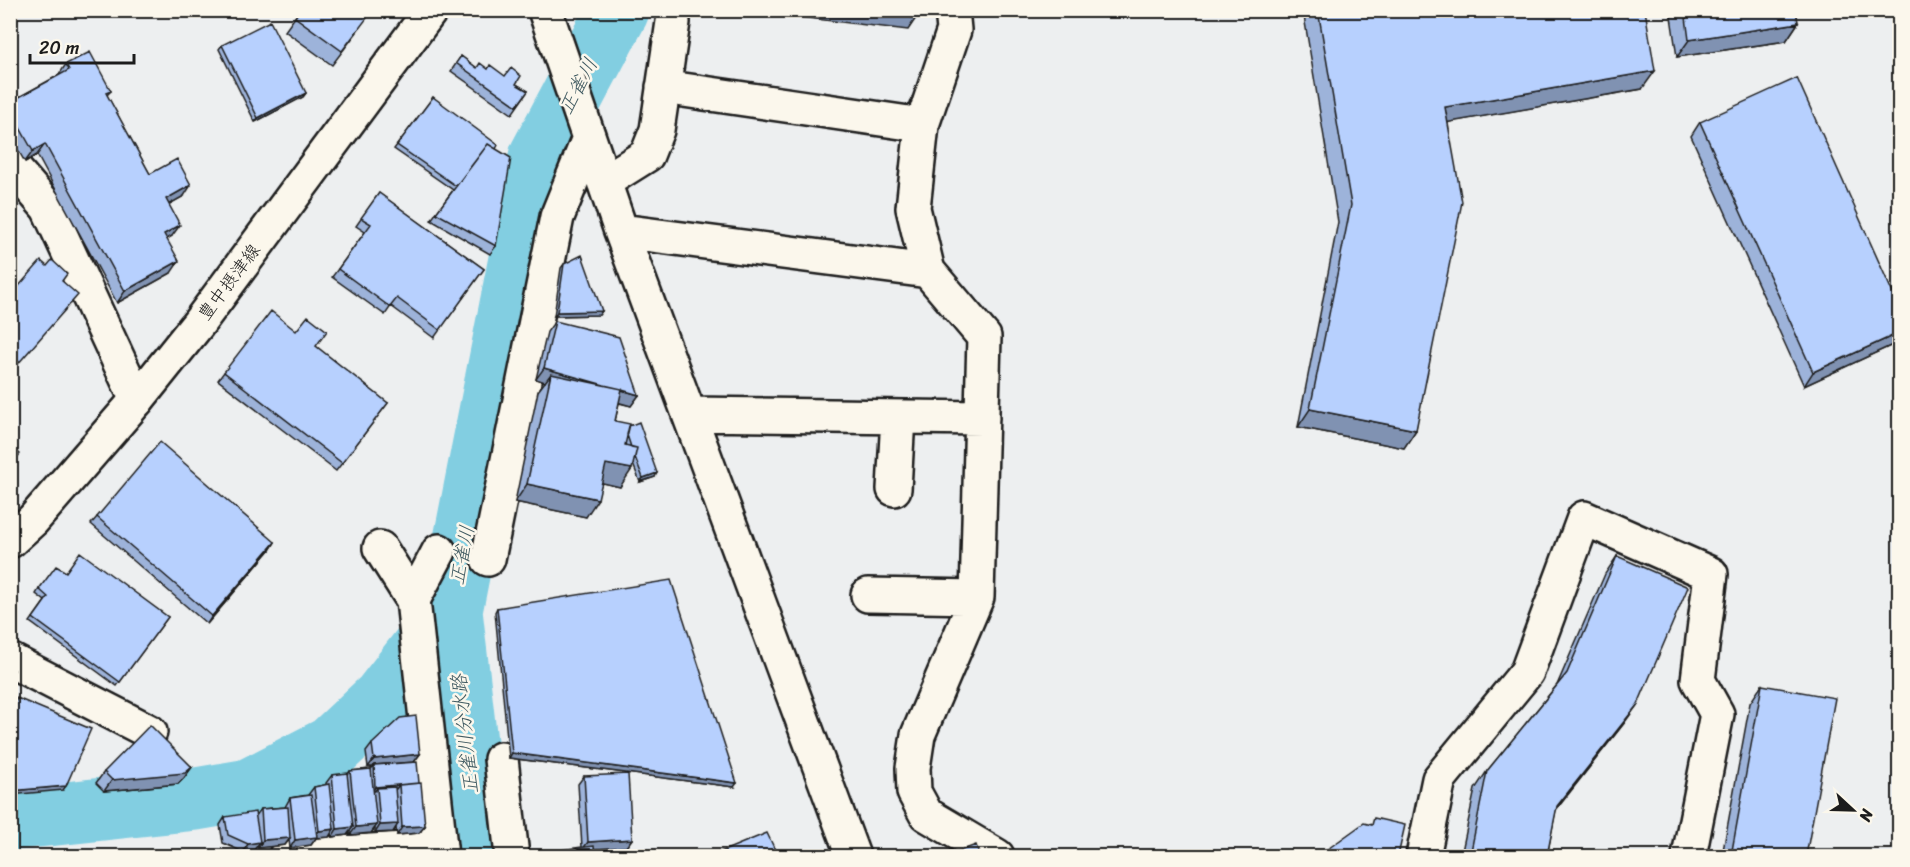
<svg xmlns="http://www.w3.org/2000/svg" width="1910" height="867" viewBox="0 0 1910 867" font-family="Sriracha,'Klee One',sans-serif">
	<rect width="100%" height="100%" fill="#edeff0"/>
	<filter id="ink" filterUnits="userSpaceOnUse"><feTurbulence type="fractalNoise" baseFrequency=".0167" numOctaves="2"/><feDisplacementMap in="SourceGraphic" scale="12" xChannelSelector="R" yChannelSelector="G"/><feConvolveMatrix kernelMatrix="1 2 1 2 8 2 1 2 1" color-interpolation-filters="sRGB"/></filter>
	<g filter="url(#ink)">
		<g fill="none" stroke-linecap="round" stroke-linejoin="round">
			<path stroke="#82cee1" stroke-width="63" d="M 451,611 L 479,856
				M 10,819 L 196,799 L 249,790 L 332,747 L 383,699 L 451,611 L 540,157 L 618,10"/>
			<g stroke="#1c1c1c" stroke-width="38">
				<path id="minor" d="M 545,10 L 621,231 L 853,856
					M 952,10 L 954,30 L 922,125 L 913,208 L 928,271 L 984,337 L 977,597 L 918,735 L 913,768 L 914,792 L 926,814 L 997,856
					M 663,87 L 922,125
					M 10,164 L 48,208 L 137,400
					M 604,182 L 647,155 L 657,130 L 673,22
					M 621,231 L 928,271
					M 690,414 L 982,418
					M 894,489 L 898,417
					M 380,548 L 413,600 L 441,856
					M 488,559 L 557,217 L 589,138
					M 868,595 L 977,597
					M 413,600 L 439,551
					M 10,660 L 150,732
					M 501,759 L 512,856
					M 286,856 L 440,847
					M 1423,856 L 1439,779 L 1527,672 L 1584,518 L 1711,574 L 1698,680 L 1717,714 L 1689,856"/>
			</g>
			<g stroke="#1c1c1c" stroke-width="38">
				<path id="major" d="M 10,541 L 33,520 L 137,400 L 198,324 L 431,10"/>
			</g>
			<use href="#minor" stroke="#fbf7ec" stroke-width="33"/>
			<use href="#major" stroke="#fbf7ec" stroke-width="33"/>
		</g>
		<path fill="#9db3da" stroke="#1c1c1c" stroke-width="1.5" d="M 300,10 L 357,32 L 332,65 L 285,31 Z
			M 1303,10 L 1645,10 L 1642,89 L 1448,122 L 1416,430 L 1404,448 L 1298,427 L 1338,222 Z
			M 1670,10 L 1796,10 L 1798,23 L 1786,41 L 1677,57 Z
			M 222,45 L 306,93 L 303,97 L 255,122 L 219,49 Z
			M 461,56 L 477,68 L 488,69 L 516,84 L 528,91 L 512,114 L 451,71 Z
			M 66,64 L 111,91 L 107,95 L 150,174 L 184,196 L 169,204 L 172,236 L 167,239 L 171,273 L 117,303 L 37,155 L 25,162 L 10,136 L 10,102 L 59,75 Z
			M 433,97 L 496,149 L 496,246 L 490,254 L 431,220 L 453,190 L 394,149 Z
			M 1700,122 L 1899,342 L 1804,386 L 1691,136 Z
			M 379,193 L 484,269 L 434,338 L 391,306 L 385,315 L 332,277 L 365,232 L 356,226 Z
			M 564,264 L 602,311 L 599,315 L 554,316 L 561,268 Z
			M 555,321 L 639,395 L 631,406 L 619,403 L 615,421 L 629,426 L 655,477 L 640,482 L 633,464 L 620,487 L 602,483 L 586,517 L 515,502 L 538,391 L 545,382 L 536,379 L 547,332 Z
			M 224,372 L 388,403 L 336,471 L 218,380 Z
			M 97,517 L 275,542 L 270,550 L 207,624 L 91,524 Z
			M 1617,556 L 1625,722 L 1556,809 L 1547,856 L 1461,856 L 1475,789 L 1487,771 L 1557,685 L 1605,574 Z
			M 66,572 L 168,617 L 117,686 L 30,622 L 45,601 L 36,594 L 39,589 Z
			M 497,608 L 734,787 L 509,758 L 495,612 Z
			M 1762,685 L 1806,856 L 1722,856 L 1750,703 Z
			M 372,744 L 420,754 L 414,762 L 425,826 L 419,833 L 397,835 L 396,828 L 393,832 L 375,833 L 375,828 L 371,833 L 350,835 L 350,831 L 347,835 L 332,837 L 331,833 L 329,837 L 316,838 L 311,845 L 290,848 L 289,840 L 285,845 L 258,848 L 257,846 L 254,850 L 243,852 L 223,843 L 220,825 L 225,817 L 255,817 L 261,809 L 285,807 L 290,798 L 308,795 L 314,787 L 326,785 L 326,783 L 332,775 L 347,775 L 350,771 L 371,769 L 373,767 L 368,767 L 366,752 Z
			M 192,767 L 184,778 L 178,784 L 104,791 L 96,783 L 104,772 Z
			M 584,776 L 632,839 L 626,847 L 594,849 L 595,856 L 536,856 L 539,853 L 582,847 L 578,784 Z"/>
		<path fill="#8092b2" stroke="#1c1c1c" stroke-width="1.5" d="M 740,10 L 847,10 L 916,18 L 908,30 Z
			M 1798,23 L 1786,41 L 1677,57 L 1689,40 Z
			M 1655,71 L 1642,89 L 1433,125 L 1445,107 Z
			M 306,93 L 303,97 L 255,122 L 258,118 Z
			M 45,144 L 37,155 L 25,162 L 33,151 Z
			M 191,185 L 184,196 L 159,210 L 166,199 Z
			M 180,225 L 172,236 L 156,245 L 164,234 Z
			M 179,261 L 171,273 L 117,303 L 125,291 Z
			M 602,311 L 599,315 L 554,316 L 557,312 Z
			M 1899,333 L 1899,342 L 1804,386 L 1813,372 Z
			M 544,368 L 639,395 L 631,406 L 549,383 L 551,374 L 545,382 L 536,379 Z
			M 1310,409 L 1416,430 L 1404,448 L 1298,427 Z
			M 606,464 L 632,469 L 620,487 L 594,481 Z
			M 657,473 L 655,477 L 640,482 L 643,478 Z
			M 527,484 L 598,499 L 586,517 L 515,502 Z
			M 275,542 L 270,550 L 207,624 L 212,616 Z
			M 1638,704 L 1625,722 L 1545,824 L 1557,806 Z
			M 512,753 L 737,783 L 734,787 L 509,758 Z
			M 420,754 L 414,762 L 374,765 L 373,767 L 368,767 L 374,759 Z
			M 192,767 L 184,778 L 178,784 L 104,791 L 112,780 Z
			M 399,785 L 396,789 L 377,788 L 375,791 L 373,791 L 375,787 Z
			M 66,786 L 63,790 L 10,795 L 10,791 Z
			M 398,824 L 393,832 L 375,833 L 380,825 Z
			M 377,825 L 371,833 L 350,835 L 356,827 Z
			M 425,826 L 419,833 L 397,835 L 402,827 Z
			M 353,827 L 347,835 L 332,837 L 337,829 Z
			M 334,829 L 329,837 L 316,838 L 311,845 L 290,848 L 295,840 L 314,837 L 319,831 Z
			M 290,838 L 285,845 L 258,848 L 263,840 Z
			M 632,839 L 626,847 L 582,850 L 588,842 Z
			M 260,842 L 254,850 L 243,852 L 248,844 Z"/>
		<path fill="#b7d0fe" stroke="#1c1c1c" stroke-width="1.5" d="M 300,10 L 357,10 L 367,18 L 342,51 L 295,17 Z
			M 847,10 L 917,10 L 916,18 Z
			M 1318,10 L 1645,10 L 1655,71 L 1445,107 L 1462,202 L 1416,430 L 1310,409 L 1351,205 Z
			M 1685,10 L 1796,10 L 1798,23 L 1689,40 Z
			M 270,21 L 306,93 L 258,118 L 222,45 Z
			M 90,52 L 111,91 L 106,93 L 150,174 L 177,159 L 191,185 L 166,199 L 180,225 L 164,234 L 179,261 L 125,291 L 45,144 L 33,151 L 10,110 L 10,102 L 69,70 L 66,64 Z
			M 461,56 L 477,68 L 480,63 L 488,69 L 490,65 L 505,76 L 511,68 L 521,76 L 516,84 L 528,91 L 517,106 L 456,63 Z
			M 1797,78 L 1899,307 L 1899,333 L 1813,372 L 1700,122 Z
			M 433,97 L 498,145 L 496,149 L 488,144 L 456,186 L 397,145 Z
			M 488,144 L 511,158 L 496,246 L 436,213 Z
			M 379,193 L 484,269 L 440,330 L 397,298 L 390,307 L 338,269 L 371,224 L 361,218 Z
			M 582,255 L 602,311 L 557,312 L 564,264 Z
			M 52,260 L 67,274 L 62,281 L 78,295 L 10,373 L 10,296 L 41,261 L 47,266 Z
			M 271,311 L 296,331 L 308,316 L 327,331 L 316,346 L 388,403 L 342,463 L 224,372 Z
			M 555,321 L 619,337 L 639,395 L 622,390 L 622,389 L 604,385 L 544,368 Z
			M 551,374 L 622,389 L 615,421 L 630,424 L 625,445 L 637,448 L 632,469 L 606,464 L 598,499 L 527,484 Z
			M 639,422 L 657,473 L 643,478 L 635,457 L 637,448 L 631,447 L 627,435 L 629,426 Z
			M 160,442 L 275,542 L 212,616 L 97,517 Z
			M 10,445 L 20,454 L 10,465 Z
			M 80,552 L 168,617 L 120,682 L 33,618 L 48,597 L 39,589 L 56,566 L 66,572 Z
			M 1617,556 L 1688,587 L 1638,704 L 1557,806 L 1547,856 L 1470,856 L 1487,771 L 1567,673 Z
			M 671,580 L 737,783 L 512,753 L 497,608 Z
			M 10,668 L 14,670 L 10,678 Z
			M 1762,685 L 1835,698 L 1806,856 L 1731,856 Z
			M 17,698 L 91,729 L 66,786 L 10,791 L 10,714 Z
			M 416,716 L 420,754 L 374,759 L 372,744 L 400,718 Z
			M 150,725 L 192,767 L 185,773 L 112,780 L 104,772 Z
			M 417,762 L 419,783 L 375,787 L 374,765 Z
			M 371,769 L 377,825 L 356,827 L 350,771 Z
			M 347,773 L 353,827 L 337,829 L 332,775 Z
			M 628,774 L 632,839 L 588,842 L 584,776 Z
			M 421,783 L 425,826 L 402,827 L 399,785 Z
			M 329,784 L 334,829 L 319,831 L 314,787 Z
			M 395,787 L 398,824 L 380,825 L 377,788 Z
			M 311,795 L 317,837 L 295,840 L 290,798 Z
			M 288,807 L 290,838 L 263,840 L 261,809 Z
			M 255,812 L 260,842 L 248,844 L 228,835 L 225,817 Z
			M 1374,818 L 1405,825 L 1398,856 L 1318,856 L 1364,823 L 1372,825 Z
			M 767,833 L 778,856 L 711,856 Z
			M 976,845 L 980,856 L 946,856 Z
			M 594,846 L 595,856 L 539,856 L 539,853 Z
			M 180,850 L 181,856 L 158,856 Z
			M 793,851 L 795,856 L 781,856 Z"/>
	</g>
	<g text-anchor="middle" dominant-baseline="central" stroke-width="5" stroke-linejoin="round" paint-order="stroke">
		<g font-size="18" fill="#1c1c1c" stroke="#fbf7ec">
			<text transform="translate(229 282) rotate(-53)">豊中摂津線</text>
		</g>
		<g font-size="20" font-style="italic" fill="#405a61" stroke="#fbf7ec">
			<text transform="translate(578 86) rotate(-62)">正雀川</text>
			<text transform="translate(462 555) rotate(-79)">正雀川</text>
			<text transform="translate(465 734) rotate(-96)">正雀川分水路</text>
		</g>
	</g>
	<rect width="1910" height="867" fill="none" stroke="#fbf7ec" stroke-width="36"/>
	<rect x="18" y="18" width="1874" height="831" fill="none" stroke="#1c1c1c" stroke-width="2" filter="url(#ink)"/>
	<g transform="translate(1853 810) rotate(112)" stroke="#fbf7ec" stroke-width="4.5" paint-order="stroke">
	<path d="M0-4.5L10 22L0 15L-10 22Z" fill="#1c1c1c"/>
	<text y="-9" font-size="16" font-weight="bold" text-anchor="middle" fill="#1c1c1c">N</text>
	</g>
	<path d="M30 54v9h104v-9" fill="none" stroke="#1c1c1c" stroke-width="3"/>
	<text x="39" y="54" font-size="18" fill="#1c1c1c" stroke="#fbf7ec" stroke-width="4.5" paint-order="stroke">20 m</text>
</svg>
